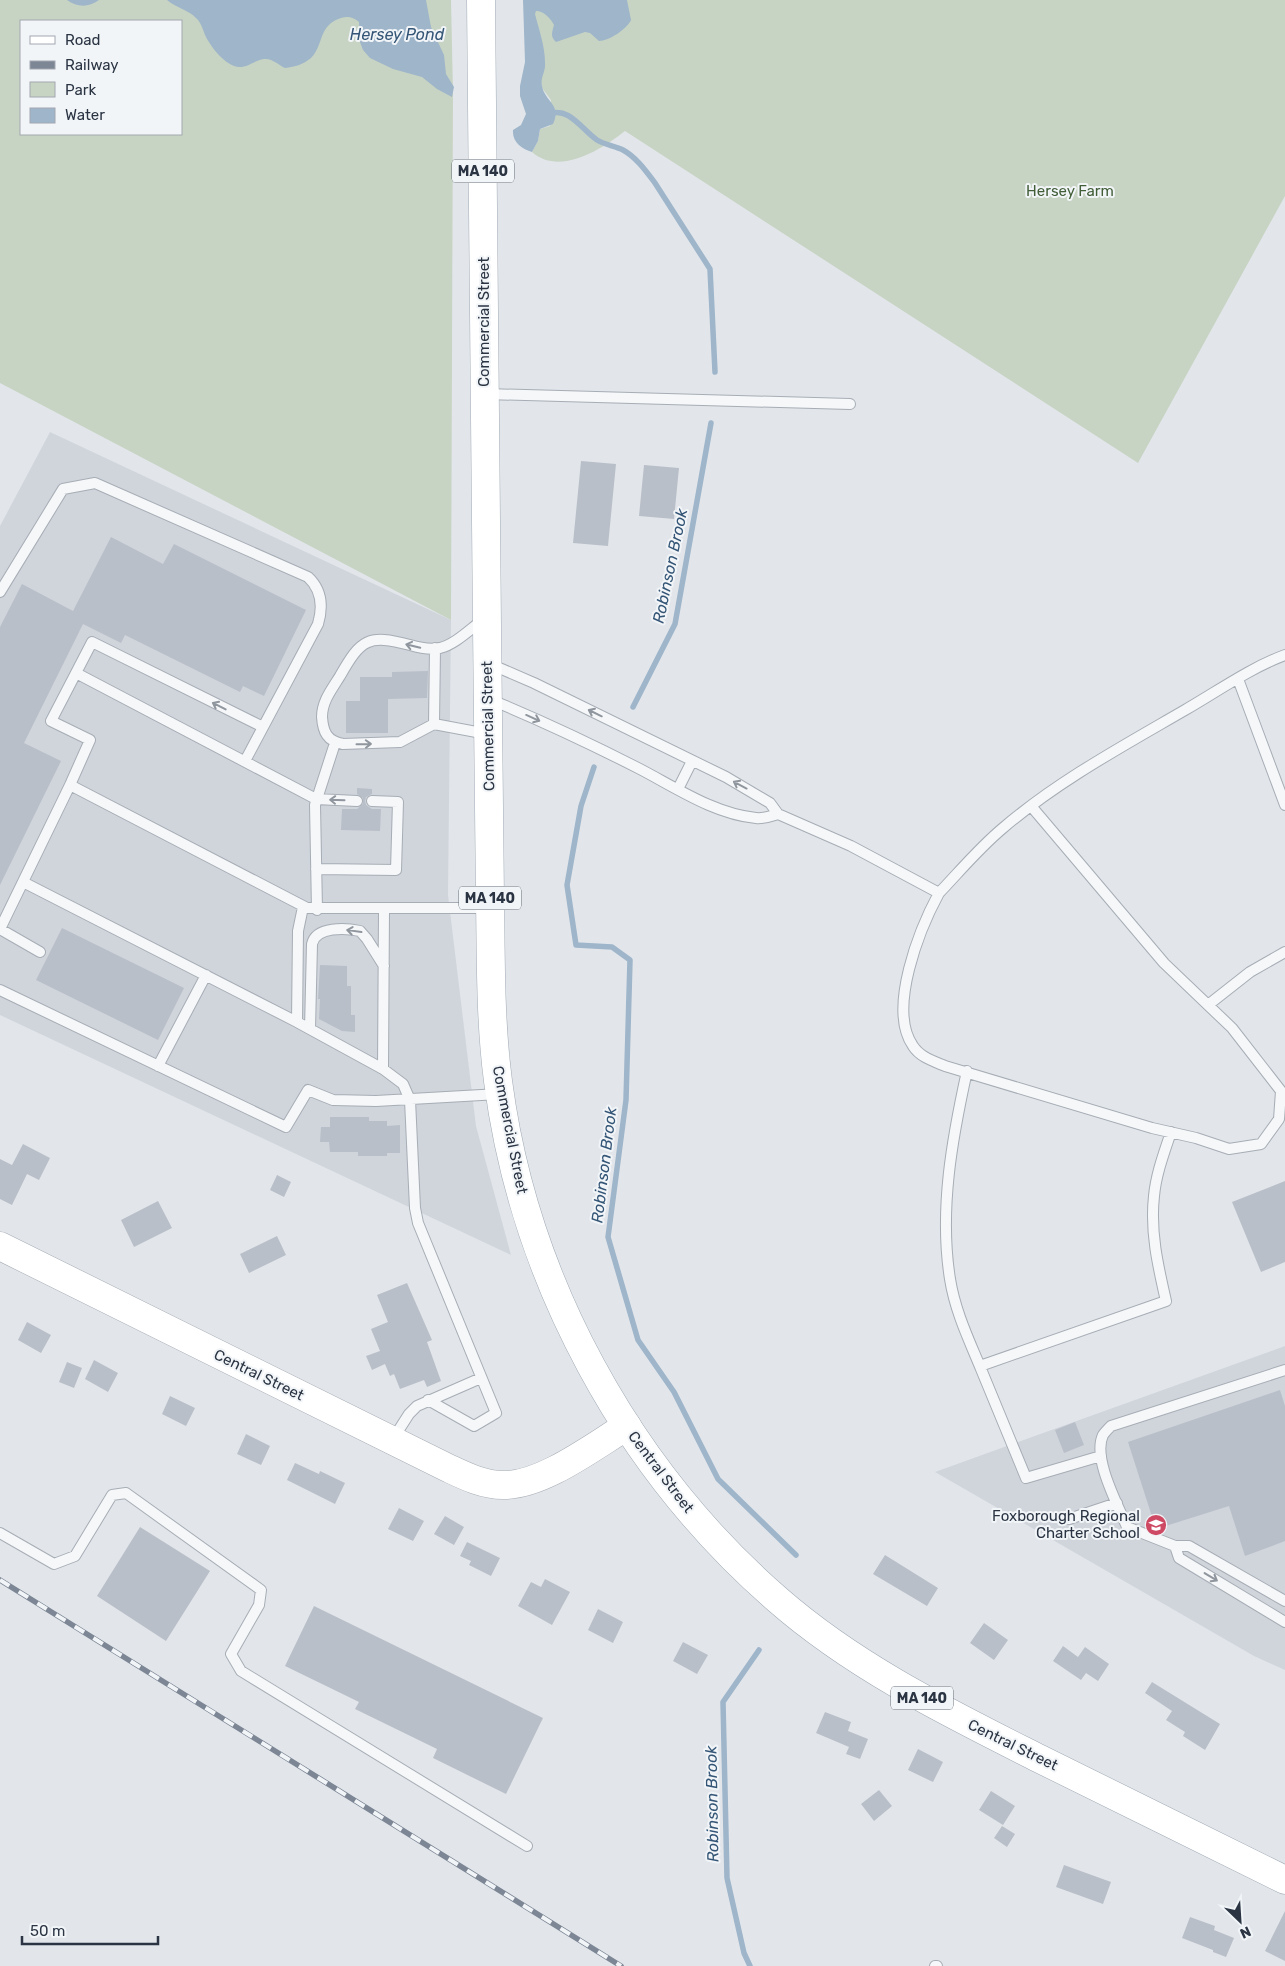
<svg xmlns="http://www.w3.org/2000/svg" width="1285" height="1966" viewBox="0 0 1285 1966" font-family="Rubik,sans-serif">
	<rect width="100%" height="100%" fill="#e2e6eb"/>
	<path fill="#d0d5dc" d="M 50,432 L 451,620 L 448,895 L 476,1126 L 511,1255 L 0,1015 L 0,526 Z
		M 1285,1346 L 1285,1670 L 1254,1656 L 935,1472 Z"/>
	<path fill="#c8d4c3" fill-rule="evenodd" d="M 0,0 L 451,0 L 453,92 L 451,620 L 0,383 ZM 21,21 L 181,21 L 181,134 L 21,134 Z
		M 527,0 L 1285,0 L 1285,196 L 1138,463 L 625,131 C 601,150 559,176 532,152 L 538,141 L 540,129 L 550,126 L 551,100 L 542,88 Z"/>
	<path fill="#9eb5ca" d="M 67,0 L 99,0 C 88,8 77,7 67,0 Z
		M 167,0 L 426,0 L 431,27 L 444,55 L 446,74 L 454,87 L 452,97 L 437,89 L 422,77 L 393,69 L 370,58 L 363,50 L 360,42 L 359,22 C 353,17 348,16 341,18 C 318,25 324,45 311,58 C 304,64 295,67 285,68 C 279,65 272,58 264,59 C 254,60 246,70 234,66 C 223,62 213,49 207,39 C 203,32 202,23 196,18 C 189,10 176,8 167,0 Z
		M 523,0 L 627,0 L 631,20 C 627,29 609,41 599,41 L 590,33 L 585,32 L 556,42 C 550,37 552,32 554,25 C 551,19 544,11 536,11 L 535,14 C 539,30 545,46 545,63 C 546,71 540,78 542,86 C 545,102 562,104 553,124 L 540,129 L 538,141 L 532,152 C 522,149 512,142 513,130 L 521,125 L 526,114 L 520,96 L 520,86 L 525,62 Z"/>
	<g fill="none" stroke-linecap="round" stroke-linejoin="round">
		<path stroke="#9eb5ca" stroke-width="5.5" d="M 549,114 C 569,106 582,130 597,140 C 605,145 615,146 623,150 C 636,157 646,171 655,183 L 710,269 L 715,372
			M 633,707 L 675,624 L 711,423
			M 594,767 L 581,806 L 567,885 L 576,945 L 612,947 L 630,960 L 626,1100 L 608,1237 L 638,1340 L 674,1392 L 718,1479 L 796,1555
			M 750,1966 L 744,1953 L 727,1878 L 723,1702 L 759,1650"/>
	</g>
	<path fill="#b9bfc8" d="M 581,461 L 616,464 L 608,546 L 573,543 Z
		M 644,465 L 679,468 L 674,519 L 639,516 Z
		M 111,537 L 163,564 L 174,544 L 306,610 L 264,696 L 243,686 L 240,692 L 125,635 L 121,643 L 83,624 L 24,743 L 61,761 L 0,885 L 0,627 L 22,584 L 73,611 Z
		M 428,671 L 427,698 L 388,699 L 388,733 L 346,733 L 346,701 L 360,701 L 360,677 L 392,677 L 392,672 Z
		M 357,788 L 372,789 L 372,794 L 366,797 L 365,801 L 366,805 L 372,809 L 381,809 L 380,831 L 341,830 L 342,809 L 357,809 L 363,804 L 363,798 L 357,794 Z
		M 62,928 L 184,988 L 158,1040 L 36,980 Z
		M 320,965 L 347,966 L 347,986 L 351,986 L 351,1015 L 355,1015 L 355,1032 L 342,1031 L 319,1019 L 320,999 L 318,999 Z
		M 330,1117 L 369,1117 L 369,1121 L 387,1121 L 387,1126 L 400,1125 L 400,1153 L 387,1153 L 387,1156 L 358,1156 L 358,1152 L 330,1152 L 329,1142 L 320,1142 L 321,1127 L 330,1127 Z
		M 23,1144 L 50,1158 L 39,1180 L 27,1174 L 12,1205 L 0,1199 L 0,1159 L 12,1165 Z
		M 277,1175 L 291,1182 L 284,1197 L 270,1190 Z
		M 1285,1181 L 1285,1262 L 1261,1272 L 1232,1202 Z
		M 158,1201 L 172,1228 L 134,1247 L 121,1220 Z
		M 277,1236 L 286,1255 L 249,1273 L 240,1254 Z
		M 407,1283 L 432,1340 L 427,1342 L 441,1381 L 427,1387 L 424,1380 L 400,1389 L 394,1374 L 390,1376 L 385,1364 L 372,1370 L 366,1356 L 380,1351 L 371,1329 L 388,1322 L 377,1295 Z
		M 27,1322 L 51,1335 L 41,1353 L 18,1340 Z
		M 94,1360 L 118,1373 L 108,1392 L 85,1379 Z
		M 67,1362 L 82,1368 L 74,1388 L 59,1382 Z
		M 1280,1390 L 1285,1406 L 1285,1541 L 1245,1556 L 1229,1506 L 1156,1529 L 1128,1442 Z
		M 170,1396 L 195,1408 L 186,1426 L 162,1414 Z
		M 1075,1422 L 1084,1445 L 1064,1453 L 1055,1430 Z
		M 246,1434 L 270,1446 L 261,1465 L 237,1454 Z
		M 295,1463 L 319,1474 L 320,1471 L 345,1483 L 335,1504 L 287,1480 Z
		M 399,1508 L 424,1521 L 413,1541 L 388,1529 Z
		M 445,1516 L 464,1527 L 454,1545 L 434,1534 Z
		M 140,1527 L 210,1571 L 166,1641 L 97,1596 Z
		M 467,1542 L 500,1558 L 491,1576 L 469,1565 L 471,1561 L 460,1556 Z
		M 885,1555 L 938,1588 L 927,1606 L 873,1574 Z
		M 545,1579 L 570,1592 L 552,1625 L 518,1606 L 531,1582 L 541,1587 Z
		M 314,1606 L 543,1718 L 506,1794 L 433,1758 L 437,1749 L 355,1709 L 359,1702 L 285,1666 Z
		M 598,1609 L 623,1622 L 613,1643 L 588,1630 Z
		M 984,1623 L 1008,1640 L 994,1660 L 970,1643 Z
		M 683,1642 L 708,1655 L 697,1674 L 673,1661 Z
		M 1063,1646 L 1078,1657 L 1085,1647 L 1109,1664 L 1098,1681 L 1086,1673 L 1081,1680 L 1053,1661 Z
		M 1152,1682 L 1220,1724 L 1205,1750 L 1183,1736 L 1185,1732 L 1166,1720 L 1172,1711 L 1145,1693 Z
		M 825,1712 L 851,1722 L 848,1731 L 868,1739 L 860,1759 L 846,1754 L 849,1747 L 816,1733 Z
		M 918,1749 L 943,1762 L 933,1782 L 908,1770 Z
		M 879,1790 L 892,1806 L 874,1821 L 861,1804 Z
		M 991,1791 L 1015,1806 L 1003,1825 L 979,1810 Z
		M 1002,1826 L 1015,1834 L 1007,1847 L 994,1838 Z
		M 1064,1865 L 1111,1882 L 1103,1904 L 1056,1887 Z
		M 1285,1911 L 1285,1961 L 1265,1951 Z
		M 1190,1917 L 1215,1926 L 1214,1930 L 1234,1938 L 1226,1957 L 1213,1952 L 1213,1950 L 1182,1938 Z"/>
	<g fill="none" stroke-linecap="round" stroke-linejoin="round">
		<g stroke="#a7adb5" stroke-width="12">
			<path id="lane" d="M 486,394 L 850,404
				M 0,592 L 63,489 L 95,483 L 308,577 C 322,590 323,607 318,624 L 245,761
				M 484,619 C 471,628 456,644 440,648 C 429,650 420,648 410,645 C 368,634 361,639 340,676 C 332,689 322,701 322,717 C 323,732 327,741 343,744 L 400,742 L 434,724 L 487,734
				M 490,664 L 534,683 L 726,777 L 770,803 L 778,814 L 851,846 L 939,893 C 960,871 980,847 1003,828 C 1058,781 1123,746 1185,710 C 1218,691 1250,668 1285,655
				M 76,673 L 316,799 L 357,801
				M 1238,679 L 1285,805
				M 489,699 C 540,720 589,743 638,768 C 675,787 714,814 756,818 C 764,819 771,816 778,814
				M 434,724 L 435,648
				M 70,785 L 307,908 L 489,908
				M 678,789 L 692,761
				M 316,869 L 396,870 L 398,802 L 372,801
				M 23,882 L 297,1022 L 383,1069 L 403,1084 L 410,1100 L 415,1208 L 418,1223 L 496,1413 L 474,1426 L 428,1400
				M 939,893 C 920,928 887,1009 913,1046 C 920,1057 933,1061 945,1066 L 1152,1128 L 1196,1138 L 1229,1149 L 1261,1144 L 1279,1119 L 1281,1091 L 1232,1028 L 1164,963 L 1031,806
				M 317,910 L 315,805 L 335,743
				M 0,929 L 70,785 L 90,740 L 51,721 L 92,642 L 263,727
				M 0,929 L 40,952
				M 0,990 L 286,1127 L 308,1090 L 333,1100 L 376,1101 L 499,1094
				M 1208,1005 L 1250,972 L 1285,952
				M 297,1022 L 298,931 L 303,907
				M 310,1029 L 312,944 C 316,926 346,928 360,931 L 367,939 L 384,966
				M 158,1066 L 206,975
				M 383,1069 L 384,910
				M 967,1071 C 952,1139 939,1210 950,1279 C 955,1311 969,1340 981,1369 C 996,1405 1011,1441 1026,1478 L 1101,1456
				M 980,1366 L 1166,1301 C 1158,1266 1150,1232 1154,1196 C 1156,1174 1164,1153 1171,1132
				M 1285,1370 L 1111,1426 C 1109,1428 1105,1432 1103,1435 C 1092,1458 1118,1505 1127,1527 L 1175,1546 L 1189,1546 L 1285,1601
				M 393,1439 L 409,1414 L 417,1406 L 481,1378
				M 1069,1519 L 1117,1503
				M 0,1533 L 54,1564 L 75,1556 L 112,1495 L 126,1493 L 261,1590 L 259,1605 L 231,1654 L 241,1671 L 527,1846
				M 1175,1546 L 1179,1558 L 1285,1622
				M 935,1966 L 937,1966"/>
		</g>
		<g stroke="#a7adb5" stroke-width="29">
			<path id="secondary" d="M 0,1246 L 448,1468 C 465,1476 483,1485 503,1485 C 542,1486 594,1446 627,1426"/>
		</g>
		<g stroke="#a2abb6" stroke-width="29">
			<path id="primary" d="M 481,0 C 483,209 485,417 487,626 C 488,717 489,808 490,899 C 491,960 490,1020 498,1081 C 524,1280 627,1469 778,1600 C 856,1668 949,1713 1040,1759 C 1122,1799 1203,1840 1285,1880"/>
		</g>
		<use href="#lane" stroke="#f5f7f9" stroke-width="10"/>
		<use href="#secondary" stroke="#fff" stroke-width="28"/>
		<use href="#primary" stroke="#fff" stroke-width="28"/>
		<g stroke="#7c8694" stroke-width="5.5">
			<path id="rail" d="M 0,1580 L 621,1966"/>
		</g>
		<use href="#rail" stroke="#f2f5f8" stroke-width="4" stroke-dasharray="11" stroke-linecap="butt"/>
	</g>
	<defs><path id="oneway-shaft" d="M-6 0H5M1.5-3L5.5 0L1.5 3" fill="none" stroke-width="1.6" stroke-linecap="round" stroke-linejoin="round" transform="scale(1.25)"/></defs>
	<g stroke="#90969e">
		<use href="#oneway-shaft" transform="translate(413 646) rotate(-166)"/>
		<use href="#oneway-shaft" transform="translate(219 706) rotate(-153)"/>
		<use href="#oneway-shaft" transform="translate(595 713) rotate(-154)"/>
		<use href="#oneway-shaft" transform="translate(533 718) rotate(24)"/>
		<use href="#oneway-shaft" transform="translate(364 744) rotate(-1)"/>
		<use href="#oneway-shaft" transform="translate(740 785) rotate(-152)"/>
		<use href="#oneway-shaft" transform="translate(337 800) rotate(-178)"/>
		<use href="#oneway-shaft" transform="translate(354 931) rotate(-172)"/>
		<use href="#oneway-shaft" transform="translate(1211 1577) rotate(31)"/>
	</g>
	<defs>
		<g id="school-disc" transform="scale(1.125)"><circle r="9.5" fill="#ce4963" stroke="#f2f5f8"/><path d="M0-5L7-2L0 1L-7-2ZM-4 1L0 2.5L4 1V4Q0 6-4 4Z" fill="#fff"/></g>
	</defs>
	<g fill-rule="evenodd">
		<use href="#school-disc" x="1156" y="1525"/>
	</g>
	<g text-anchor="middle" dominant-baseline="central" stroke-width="4" stroke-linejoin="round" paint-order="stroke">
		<g fill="#f2f5f8" stroke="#666e79" stroke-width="1">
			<rect x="452" y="159.5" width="62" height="23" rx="4"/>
			<rect x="459" y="886.5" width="62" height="23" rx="4"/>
			<rect x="891" y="1686.5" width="62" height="23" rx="4"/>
		</g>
		<g font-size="14" font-weight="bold" fill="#2a3443">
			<text x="483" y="171">MA 140</text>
			<text x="490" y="898">MA 140</text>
			<text x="922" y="1698">MA 140</text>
		</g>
		<g font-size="15" fill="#415e38" stroke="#f2f5f8">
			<text x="1070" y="191">Hersey Farm</text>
		</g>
		<g font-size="15" fill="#2a3443" stroke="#f2f5f8">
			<text transform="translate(484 322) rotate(-90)">Commercial Street</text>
			<text transform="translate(488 726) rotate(-91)">Commercial Street</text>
			<text transform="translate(510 1130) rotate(79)">Commercial Street</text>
			<text transform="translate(259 1375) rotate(26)">Central Street</text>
			<text transform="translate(661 1472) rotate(53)">Central Street</text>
			<text transform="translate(1013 1745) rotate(26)">Central Street</text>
		</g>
		<g font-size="15" fill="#2a3443" stroke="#f2f5f8" text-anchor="end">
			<text x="1140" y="1516">Foxborough Regional<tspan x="1140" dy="17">Charter School</tspan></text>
		</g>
		<g font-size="16" font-style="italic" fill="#345576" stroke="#f2f5f8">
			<text x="397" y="34">Hersey Pond</text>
			<text transform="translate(670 566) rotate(-78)">Robinson Brook</text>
			<text transform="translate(604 1165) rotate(-83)">Robinson Brook</text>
			<text transform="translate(712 1804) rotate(-91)">Robinson Brook</text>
		</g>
	</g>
	<rect x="20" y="20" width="162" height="115" fill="#f2f5f8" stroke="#a2a8b0"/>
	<rect x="30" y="36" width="25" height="8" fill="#ffffff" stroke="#a2a8b0"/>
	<text x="65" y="45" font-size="15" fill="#2a3443">Road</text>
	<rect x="30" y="61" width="25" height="8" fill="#7c8694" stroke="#a2a8b0"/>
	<text x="65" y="70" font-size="15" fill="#2a3443">Railway</text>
	<rect x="30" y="82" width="25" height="15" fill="#c8d4c3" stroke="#a2a8b0"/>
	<text x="65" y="95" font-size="15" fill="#2a3443">Park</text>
	<rect x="30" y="108" width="25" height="15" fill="#9eb5ca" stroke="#a2a8b0"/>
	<text x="65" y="120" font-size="15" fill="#2a3443">Water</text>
	<g transform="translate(1240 1921) rotate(155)" stroke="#f2f5f8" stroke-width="4" paint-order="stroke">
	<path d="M0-4L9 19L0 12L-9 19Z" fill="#2a3443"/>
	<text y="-8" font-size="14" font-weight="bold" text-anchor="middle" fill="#2a3443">N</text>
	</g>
	<path d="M22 1936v8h136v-8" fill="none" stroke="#2a3443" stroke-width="2.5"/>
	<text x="30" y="1936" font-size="15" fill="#2a3443" stroke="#f2f5f8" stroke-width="4" paint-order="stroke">50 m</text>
</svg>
